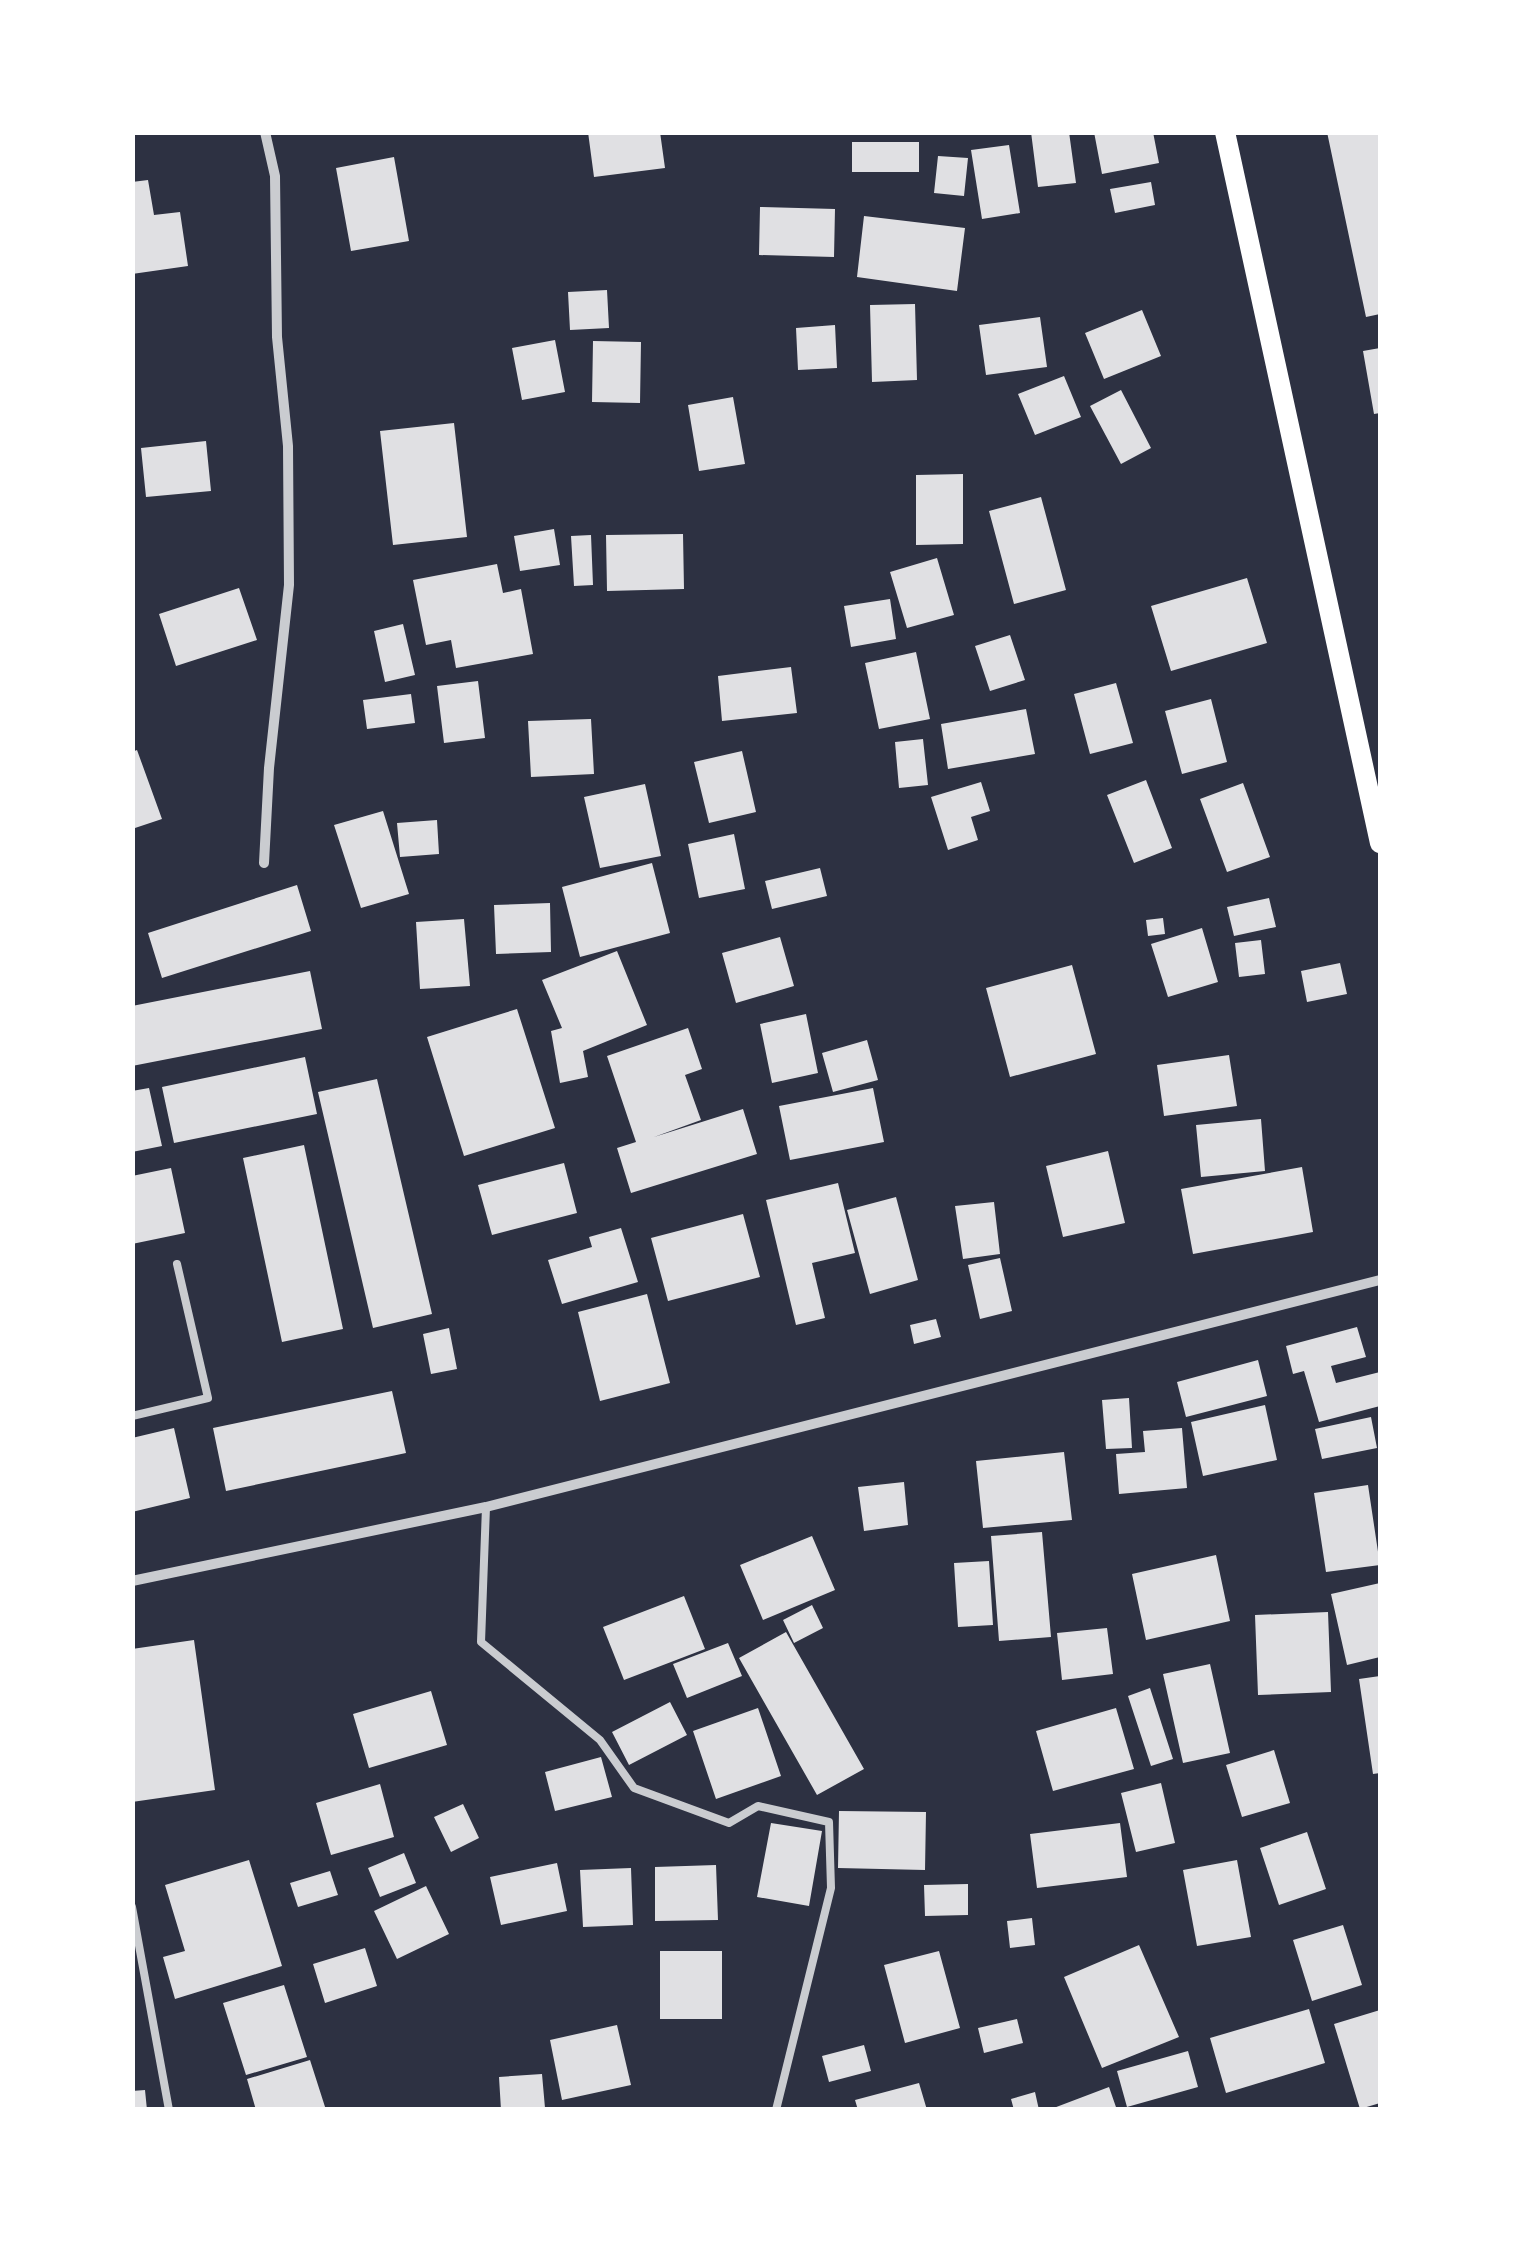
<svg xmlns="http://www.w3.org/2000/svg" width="1513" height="2242" viewBox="0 0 1513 2242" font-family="'Nunito Sans',sans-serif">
	<rect width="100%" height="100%" fill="#2d3142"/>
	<path fill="#e0e0e3" d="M 588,132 L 660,132 L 665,168 L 594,177 Z
		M 1031,132 L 1069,132 L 1076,183 L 1038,187 Z
		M 1094,132 L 1153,132 L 1159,163 L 1102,174 Z
		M 1327,132 L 1380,132 L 1380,314 L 1366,317 Z
		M 852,142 L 919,142 L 919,172 L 852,172 Z
		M 1009,145 L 1020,213 L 982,219 L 971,150 Z
		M 938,156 L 968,158 L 964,196 L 934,193 Z
		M 394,157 L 409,241 L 351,251 L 336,168 Z
		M 148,180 L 154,215 L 180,212 L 188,266 L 132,274 L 132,182 Z
		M 1151,182 L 1155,205 L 1115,213 L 1110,189 Z
		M 760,207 L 835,209 L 834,257 L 759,255 Z
		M 864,216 L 965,228 L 957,291 L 857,277 Z
		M 607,290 L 609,328 L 570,330 L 568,292 Z
		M 915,304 L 917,380 L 872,382 L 870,305 Z
		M 1142,310 L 1161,356 L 1104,379 L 1085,333 Z
		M 1040,317 L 1047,367 L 986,375 L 979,325 Z
		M 835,325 L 837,368 L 798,370 L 796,328 Z
		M 555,340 L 565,392 L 522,400 L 512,348 Z
		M 593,341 L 641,342 L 640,403 L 592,402 Z
		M 1380,348 L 1380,413 L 1374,414 L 1363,351 Z
		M 1064,376 L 1081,417 L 1035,435 L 1018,394 Z
		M 1121,390 L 1151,448 L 1121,464 L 1090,406 Z
		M 733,397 L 745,464 L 699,471 L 688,405 Z
		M 454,423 L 467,537 L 393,545 L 380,431 Z
		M 206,441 L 211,491 L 146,497 L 141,448 Z
		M 963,474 L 963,544 L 916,545 L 916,475 Z
		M 1041,497 L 1066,590 L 1014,604 L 989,511 Z
		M 554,529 L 560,565 L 520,571 L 514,536 Z
		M 683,534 L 684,589 L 607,591 L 606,535 Z
		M 591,535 L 593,585 L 574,586 L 571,536 Z
		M 937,558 L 954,615 L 907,628 L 890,572 Z
		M 497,564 L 503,593 L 521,589 L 533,654 L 456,668 L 451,640 L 426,645 L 413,580 Z
		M 1247,578 L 1267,643 L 1171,671 L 1151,606 Z
		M 239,588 L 257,640 L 176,666 L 159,614 Z
		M 890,599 L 896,639 L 851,647 L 844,606 Z
		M 403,624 L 415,675 L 385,682 L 374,631 Z
		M 1010,635 L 1025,680 L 990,691 L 975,646 Z
		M 916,652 L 930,719 L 879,729 L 865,663 Z
		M 791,667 L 797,713 L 722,721 L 718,676 Z
		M 478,681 L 485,738 L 444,743 L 437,686 Z
		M 1116,683 L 1133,743 L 1090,754 L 1074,694 Z
		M 411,694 L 415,723 L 367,729 L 363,700 Z
		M 1211,699 L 1227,762 L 1182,774 L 1165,711 Z
		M 1026,709 L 1035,754 L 948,769 L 941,724 Z
		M 591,719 L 594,774 L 531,777 L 528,721 Z
		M 923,739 L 928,785 L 899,788 L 895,742 Z
		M 137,750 L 162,819 L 132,829 L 132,752 Z
		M 742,751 L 756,812 L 709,823 L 694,762 Z
		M 1146,780 L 1172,848 L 1134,863 L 1107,795 Z
		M 981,782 L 990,811 L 971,817 L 978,840 L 948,850 L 931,797 Z
		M 1243,783 L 1270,857 L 1227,872 L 1200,799 Z
		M 645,784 L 661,856 L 600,868 L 584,797 Z
		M 383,811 L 409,894 L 361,908 L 334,825 Z
		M 437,820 L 439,854 L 400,857 L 397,823 Z
		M 734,834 L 745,889 L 699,898 L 688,844 Z
		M 652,863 L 670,933 L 580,957 L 562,887 Z
		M 820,868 L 827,896 L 772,909 L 765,881 Z
		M 297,885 L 311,931 L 162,978 L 148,933 Z
		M 1269,898 L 1276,927 L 1234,936 L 1227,907 Z
		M 550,903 L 551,952 L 496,954 L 494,905 Z
		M 1163,918 L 1165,934 L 1148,936 L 1146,920 Z
		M 464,919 L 470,986 L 420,989 L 416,922 Z
		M 1202,928 L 1218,982 L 1168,997 L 1151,944 Z
		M 780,937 L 794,986 L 736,1003 L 722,953 Z
		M 1261,940 L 1265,974 L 1239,977 L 1235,943 Z
		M 617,951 L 647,1025 L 583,1051 L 588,1077 L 560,1083 L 551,1031 L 562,1028 L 542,980 Z
		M 1340,963 L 1347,994 L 1307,1002 L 1301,971 Z
		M 1072,965 L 1096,1054 L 1010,1077 L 986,988 Z
		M 310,971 L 322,1029 L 132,1066 L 132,1006 Z
		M 517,1009 L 555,1128 L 464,1156 L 427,1037 Z
		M 806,1014 L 818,1073 L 772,1083 L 760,1024 Z
		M 688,1028 L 702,1069 L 685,1075 L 701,1120 L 654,1137 L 743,1109 L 757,1154 L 631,1193 L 617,1148 L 636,1142 L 607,1056 Z
		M 867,1040 L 878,1080 L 833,1092 L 822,1053 Z
		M 1229,1055 L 1237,1106 L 1164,1116 L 1157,1065 Z
		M 305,1057 L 317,1114 L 174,1143 L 162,1087 Z
		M 377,1079 L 432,1314 L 373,1328 L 318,1092 Z
		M 149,1088 L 162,1146 L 132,1152 L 132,1091 Z
		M 873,1088 L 884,1142 L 790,1160 L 779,1106 Z
		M 1261,1119 L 1265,1171 L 1201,1177 L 1196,1125 Z
		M 304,1145 L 343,1329 L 282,1342 L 243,1158 Z
		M 1108,1151 L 1125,1223 L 1063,1237 L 1046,1166 Z
		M 564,1163 L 577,1213 L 492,1235 L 478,1185 Z
		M 1302,1167 L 1313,1232 L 1193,1254 L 1181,1189 Z
		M 171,1168 L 185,1233 L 132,1244 L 132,1176 Z
		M 838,1183 L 855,1253 L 812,1263 L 825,1318 L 796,1325 L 766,1200 Z
		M 896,1197 L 918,1280 L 870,1294 L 847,1210 Z
		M 994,1202 L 1000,1254 L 963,1259 L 955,1206 Z
		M 743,1214 L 760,1277 L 668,1301 L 651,1238 Z
		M 621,1228 L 638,1282 L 562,1304 L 548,1260 L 592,1247 L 589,1237 Z
		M 1000,1258 L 1012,1311 L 980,1319 L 968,1265 Z
		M 647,1294 L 670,1383 L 600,1401 L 578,1312 Z
		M 936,1319 L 941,1337 L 914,1344 L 910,1325 Z
		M 1357,1327 L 1366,1357 L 1331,1366 L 1336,1383 L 1380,1372 L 1380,1406 L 1319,1422 L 1304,1371 L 1293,1374 L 1286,1346 Z
		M 449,1328 L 457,1369 L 431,1374 L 423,1334 Z
		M 1258,1360 L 1267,1396 L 1186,1417 L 1177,1382 Z
		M 392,1391 L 406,1453 L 226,1491 L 213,1428 Z
		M 1129,1398 L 1132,1448 L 1106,1449 L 1102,1400 Z
		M 1265,1405 L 1277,1460 L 1203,1476 L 1191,1422 Z
		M 1371,1417 L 1377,1448 L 1322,1459 L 1315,1429 Z
		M 174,1428 L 190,1498 L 132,1512 L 132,1438 Z
		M 1182,1428 L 1187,1488 L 1119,1494 L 1116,1454 L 1145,1452 L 1143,1431 Z
		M 1064,1452 L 1072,1520 L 983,1528 L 976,1461 Z
		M 904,1482 L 908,1525 L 864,1531 L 858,1487 Z
		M 1368,1485 L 1380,1565 L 1326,1572 L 1314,1493 Z
		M 1042,1532 L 1051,1637 L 999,1641 L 991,1536 Z
		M 812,1536 L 835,1590 L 763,1620 L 740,1565 Z
		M 1216,1555 L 1230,1621 L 1146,1640 L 1132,1574 Z
		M 989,1561 L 993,1625 L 958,1627 L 954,1563 Z
		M 1380,1583 L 1380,1657 L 1347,1665 L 1331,1594 Z
		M 684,1596 L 705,1649 L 624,1680 L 603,1627 Z
		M 812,1605 L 823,1628 L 794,1643 L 783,1620 Z
		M 1328,1612 L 1331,1692 L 1258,1695 L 1255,1615 Z
		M 1107,1628 L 1113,1674 L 1062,1680 L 1057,1633 Z
		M 786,1632 L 864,1769 L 817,1795 L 739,1658 Z
		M 194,1640 L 215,1790 L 132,1802 L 132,1649 Z
		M 728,1643 L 742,1676 L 687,1698 L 673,1664 Z
		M 1210,1664 L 1230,1753 L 1183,1763 L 1163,1674 Z
		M 1380,1676 L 1380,1773 L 1373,1774 L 1359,1679 Z
		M 1150,1688 L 1173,1759 L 1151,1766 L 1128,1696 Z
		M 431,1691 L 447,1745 L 369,1768 L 353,1714 Z
		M 670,1702 L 687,1735 L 629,1765 L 612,1732 Z
		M 758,1708 L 781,1776 L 716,1799 L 693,1731 Z
		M 1116,1708 L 1134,1769 L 1053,1791 L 1036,1731 Z
		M 1274,1750 L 1290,1803 L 1242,1817 L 1226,1765 Z
		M 601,1757 L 612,1797 L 555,1811 L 545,1772 Z
		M 1161,1783 L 1175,1843 L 1136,1852 L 1121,1793 Z
		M 380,1784 L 394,1837 L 331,1855 L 316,1803 Z
		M 463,1804 L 479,1838 L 451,1852 L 434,1817 Z
		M 839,1811 L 926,1812 L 925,1870 L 838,1868 Z
		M 771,1823 L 822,1831 L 809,1906 L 757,1897 Z
		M 1120,1823 L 1127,1877 L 1037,1888 L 1030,1834 Z
		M 1307,1832 L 1326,1889 L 1279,1905 L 1260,1848 Z
		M 404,1853 L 416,1883 L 380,1897 L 368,1868 Z
		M 249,1860 L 282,1966 L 175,1999 L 163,1957 L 185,1951 L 165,1885 Z
		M 1237,1860 L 1251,1937 L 1197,1946 L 1183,1870 Z
		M 557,1863 L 567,1911 L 501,1925 L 490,1877 Z
		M 716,1865 L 718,1920 L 655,1921 L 655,1867 Z
		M 631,1868 L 633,1925 L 583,1927 L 580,1870 Z
		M 330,1871 L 338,1895 L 298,1907 L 290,1883 Z
		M 968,1884 L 968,1915 L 925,1916 L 924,1885 Z
		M 426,1886 L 449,1934 L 397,1959 L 374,1911 Z
		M 1032,1918 L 1035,1945 L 1010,1948 L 1007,1921 Z
		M 1343,1925 L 1362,1985 L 1312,2001 L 1293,1940 Z
		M 1139,1945 L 1179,2037 L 1102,2068 L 1064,1977 Z
		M 365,1948 L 377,1986 L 325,2003 L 313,1964 Z
		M 660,1951 L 722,1951 L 722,2019 L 660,2019 Z
		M 939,1951 L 960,2028 L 905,2043 L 884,1965 Z
		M 284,1985 L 307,2057 L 246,2075 L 223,2003 Z
		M 1309,2009 L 1325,2063 L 1226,2093 L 1210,2038 Z
		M 1380,2010 L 1380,2103 L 1360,2109 L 1334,2024 Z
		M 1017,2019 L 1023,2043 L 984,2053 L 978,2028 Z
		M 617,2025 L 631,2085 L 562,2100 L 550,2040 Z
		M 864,2045 L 871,2071 L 829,2082 L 822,2056 Z
		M 1188,2051 L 1198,2087 L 1127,2107 L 1117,2071 Z
		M 310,2060 L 326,2110 L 256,2110 L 247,2079 Z
		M 542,2074 L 545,2108 L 501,2110 L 499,2077 Z
		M 919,2083 L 927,2110 L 858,2110 L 855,2100 Z
		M 1109,2087 L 1117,2110 L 1051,2110 L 1051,2109 Z
		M 145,2090 L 147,2110 L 132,2110 L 132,2091 Z
		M 1035,2092 L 1039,2110 L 1014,2110 L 1011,2099 Z"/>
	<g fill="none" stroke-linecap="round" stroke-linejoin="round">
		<path stroke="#caccd0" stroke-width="8" d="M 132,1416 L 208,1398 L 177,1264
			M 486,1507 L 481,1642 L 600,1740 L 634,1788 L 729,1823 L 758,1806 L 829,1822 L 831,1888 L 776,2110
			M 132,1907 L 169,2110"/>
		<path stroke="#caccd0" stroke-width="10" d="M 264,863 L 269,768 L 289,585 L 288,446 L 277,337 L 275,176 L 265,132
			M 132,1581 L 486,1507 L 1380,1280"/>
		<path stroke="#fff" stroke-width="20" d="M 1225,132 L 1380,843"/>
	</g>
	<rect width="1513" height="2242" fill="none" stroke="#ffffff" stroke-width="270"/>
</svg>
